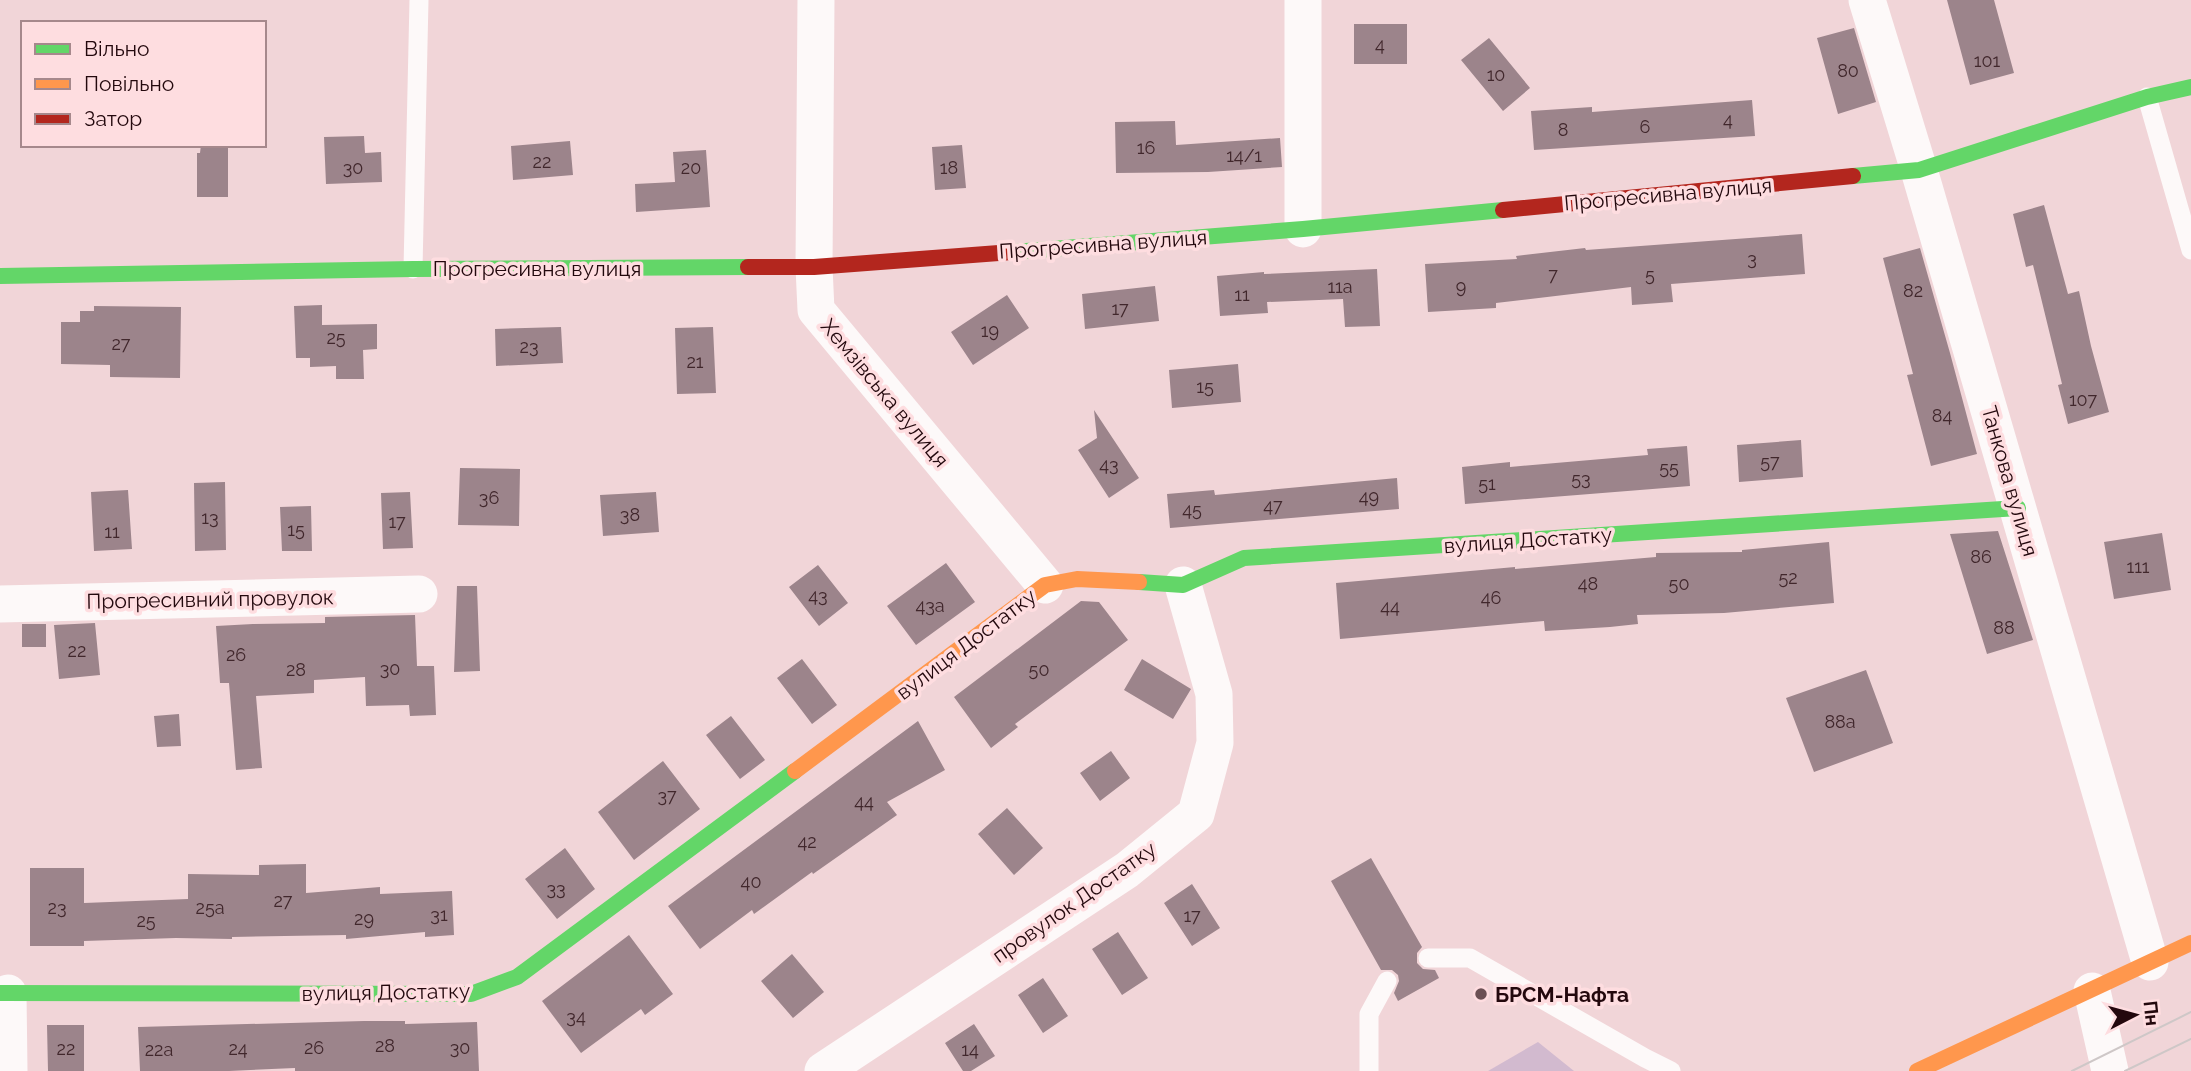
<svg xmlns="http://www.w3.org/2000/svg" width="2191" height="1071" viewBox="0 0 2191 1071" font-family="Raleway,sans-serif">
	<rect width="100%" height="100%" fill="#f1d5d8"/>
	<path fill="#d2bacf" d="M 1538,1042 L 1574,1071 L 1488,1071 Z"/>
	<path fill="#9c848b" d="M 1947,0 L 1994,0 L 2014,73 L 1970,85 Z
		M 1354,24 L 1407,24 L 1407,64 L 1354,64 Z
		M 1854,28 L 1876,102 L 1838,114 L 1817,38 Z
		M 1489,38 L 1530,88 L 1503,111 L 1461,60 Z
		M 1752,100 L 1755,136 L 1534,150 L 1531,111 L 1592,107 L 1592,112 Z
		M 1175,121 L 1176,145 L 1280,138 L 1282,167 L 1208,172 L 1116,173 L 1115,122 Z
		M 364,136 L 365,153 L 381,152 L 382,182 L 326,184 L 324,137 Z
		M 570,141 L 573,175 L 513,180 L 511,146 Z
		M 201,145 L 228,145 L 228,197 L 197,197 L 197,153 L 200,153 Z
		M 962,145 L 966,188 L 935,190 L 932,147 Z
		M 706,150 L 710,207 L 636,212 L 635,184 L 675,182 L 673,152 Z
		M 2044,205 L 2068,294 L 2079,291 L 2091,346 L 2109,412 L 2068,424 L 2058,385 L 2062,384 L 2033,265 L 2026,267 L 2013,214 Z
		M 1802,234 L 1805,274 L 1671,284 L 1673,302 L 1632,305 L 1631,287 L 1496,303 L 1496,308 L 1428,312 L 1425,264 L 1517,259 L 1516,256 L 1585,248 L 1586,250 Z
		M 1920,248 L 1950,353 L 1977,454 L 1931,466 L 1907,375 L 1913,374 L 1883,258 Z
		M 1377,269 L 1380,326 L 1345,327 L 1343,299 L 1267,302 L 1268,313 L 1220,316 L 1217,276 L 1264,272 L 1264,274 Z
		M 1155,286 L 1159,321 L 1085,329 L 1082,294 Z
		M 1007,295 L 1029,328 L 973,365 L 951,332 Z
		M 322,305 L 322,325 L 377,324 L 377,349 L 363,350 L 364,379 L 336,379 L 336,366 L 310,367 L 310,358 L 296,358 L 294,306 Z
		M 94,306 L 181,307 L 180,378 L 110,377 L 110,365 L 61,364 L 61,322 L 80,322 L 80,311 L 94,311 Z
		M 561,327 L 563,363 L 496,366 L 495,329 Z
		M 713,327 L 716,393 L 677,394 L 675,328 Z
		M 1238,364 L 1241,402 L 1172,408 L 1169,370 Z
		M 1094,410 L 1139,478 L 1109,498 L 1078,450 L 1097,438 Z
		M 1801,440 L 1803,477 L 1739,482 L 1737,445 Z
		M 1687,446 L 1690,486 L 1465,504 L 1462,467 L 1510,462 L 1510,467 L 1648,455 L 1647,449 Z
		M 460,468 L 520,469 L 519,526 L 458,525 Z
		M 1397,478 L 1399,509 L 1170,528 L 1167,494 L 1214,490 L 1215,495 Z
		M 225,482 L 226,550 L 195,551 L 194,483 Z
		M 128,490 L 132,549 L 94,551 L 91,492 Z
		M 410,492 L 413,548 L 383,549 L 381,493 Z
		M 656,492 L 659,532 L 603,536 L 600,495 Z
		M 311,506 L 312,551 L 282,551 L 280,507 Z
		M 1998,531 L 2033,640 L 1987,654 L 1950,534 Z
		M 2162,533 L 2171,590 L 2114,599 L 2104,542 Z
		M 1829,542 L 1834,603 L 1724,613 L 1637,615 L 1638,624 L 1610,627 L 1545,631 L 1544,621 L 1340,639 L 1336,583 L 1515,567 L 1515,569 L 1656,557 L 1656,553 L 1742,552 L 1742,550 Z
		M 946,563 L 975,602 L 916,645 L 887,606 Z
		M 818,565 L 848,603 L 819,626 L 789,587 Z
		M 457,586 L 477,586 L 480,671 L 454,672 Z
		M 1081,601 L 1099,602 L 1128,640 L 1015,724 L 1018,727 L 991,748 L 954,697 Z
		M 415,615 L 417,666 L 434,666 L 436,715 L 410,716 L 409,705 L 366,706 L 365,677 L 314,680 L 314,693 L 256,696 L 262,768 L 236,770 L 229,683 L 220,683 L 216,626 L 253,624 L 325,623 L 325,617 Z
		M 95,623 L 100,675 L 59,679 L 54,625 Z
		M 22,624 L 46,624 L 46,647 L 22,647 Z
		M 802,659 L 837,705 L 812,724 L 777,678 Z
		M 1142,659 L 1191,689 L 1173,719 L 1124,690 Z
		M 1866,670 L 1893,743 L 1814,772 L 1786,698 Z
		M 179,714 L 181,746 L 157,747 L 154,716 Z
		M 731,716 L 765,760 L 740,779 L 706,735 Z
		M 918,721 L 945,770 L 887,802 L 897,815 L 813,874 L 812,872 L 754,914 L 752,910 L 700,949 L 668,906 Z
		M 1111,751 L 1130,778 L 1100,801 L 1080,773 Z
		M 663,761 L 700,809 L 634,860 L 598,812 Z
		M 1007,808 L 1043,848 L 1014,875 L 978,834 Z
		M 565,848 L 595,889 L 557,919 L 525,879 Z
		M 1371,858 L 1422,947 L 1417,953 L 1417,963 L 1423,969 L 1435,970 L 1439,978 L 1398,1001 L 1394,993 L 1399,981 L 1398,975 L 1392,970 L 1381,970 L 1331,881 Z
		M 306,864 L 306,893 L 380,887 L 380,894 L 452,891 L 454,935 L 425,937 L 425,932 L 346,939 L 346,935 L 232,937 L 232,939 L 176,938 L 84,941 L 84,946 L 30,946 L 30,868 L 84,868 L 84,903 L 188,899 L 188,874 L 259,875 L 259,865 Z
		M 1192,884 L 1220,928 L 1192,946 L 1164,903 Z
		M 1118,932 L 1148,978 L 1122,995 L 1092,949 Z
		M 629,935 L 673,994 L 645,1015 L 641,1009 L 581,1053 L 542,1001 Z
		M 792,954 L 824,992 L 793,1018 L 761,981 Z
		M 1043,978 L 1068,1016 L 1043,1033 L 1018,995 Z
		M 364,1021 L 405,1021 L 405,1024 L 477,1022 L 479,1071 L 295,1071 L 295,1068 L 229,1071 L 140,1071 L 138,1027 Z
		M 974,1024 L 995,1056 L 971,1071 L 963,1071 L 945,1043 Z
		M 47,1025 L 84,1025 L 84,1071 L 48,1071 Z"/>
	<g fill="none" stroke-linecap="round" stroke-linejoin="round">
		<path stroke="#fdf9f9" stroke-width="19" d="M 2147,97 L 2191,250
			M 413,269 L 419,0
			M 1428,958 L 1470,958 L 1645,1058 L 1671,1071
			M 1369,1071 L 1369,1014 L 1387,981"/>
		<path stroke="#fdf9f9" stroke-width="37" d="M 816,0 L 814,267 L 816,310 L 1045,585
			M 1303,0 L 1303,229
			M 1867,0 L 1919,170 L 2150,962
			M 0,604 L 419,594
			M 2092,991 L 2110,1071
			M 8,993 L 9,1071
			M 823,1071 L 1127,870 L 1196,814 L 1215,743 L 1214,694 L 1183,585"/>
		<path stroke="#63d668" stroke-width="16" d="M 1853,176 L 1919,170 L 2147,97 L 2191,87
			M 1012,252 L 1303,229 L 1503,210
			M 0,276 L 413,269 L 748,267
			M 1139,582 L 1183,585 L 1244,558 L 2018,508
			M 0,993 L 471,994 L 517,977 L 795,771"/>
		<path stroke="#ff974d" stroke-width="16" d="M 795,771 L 1045,585 L 1077,579 L 1139,582
			M 1917,1071 L 2191,943"/>
		<path stroke="#b3261e" stroke-width="16" d="M 1503,210 L 1853,176
			M 748,267 L 814,267 L 1012,252"/>
		<path stroke="#cec7c7" stroke-width="2" d="M 2072,1071 L 2191,1012
			M 2125,1071 L 2191,1039"/>
	</g>
	<circle fill="#6b5054" stroke="#fedde0" stroke-width="2.5" cx="1481" cy="994" r="7"/>
	<g text-anchor="middle" dominant-baseline="central" stroke-width="7" stroke-linejoin="round" paint-order="stroke">
		<g font-size="18" fill="#41272c">
			<text x="1380" y="44">4</text>
			<text x="1987" y="60">101</text>
			<text x="1848" y="70">80</text>
			<text x="1496" y="74">10</text>
			<text x="1728" y="119">4</text>
			<text x="1645" y="126">6</text>
			<text x="1563" y="129">8</text>
			<text x="1146" y="147">16</text>
			<text x="1244" y="155">14/1</text>
			<text x="542" y="161">22</text>
			<text x="353" y="167">30</text>
			<text x="691" y="167">20</text>
			<text x="949" y="167">18</text>
			<text x="1752" y="258">3</text>
			<text x="1553" y="274">7</text>
			<text x="1650" y="274">5</text>
			<text x="1340" y="286">11а</text>
			<text x="1461" y="286">9</text>
			<text x="1913" y="290">82</text>
			<text x="1242" y="294">11</text>
			<text x="1120" y="308">17</text>
			<text x="990" y="330">19</text>
			<text x="336" y="337">25</text>
			<text x="121" y="343">27</text>
			<text x="529" y="346">23</text>
			<text x="695" y="361">21</text>
			<text x="1205" y="386">15</text>
			<text x="2083" y="399">107</text>
			<text x="1942" y="415">84</text>
			<text x="1770" y="461">57</text>
			<text x="1109" y="464">43</text>
			<text x="1669" y="467">55</text>
			<text x="1581" y="478">53</text>
			<text x="1487" y="483">51</text>
			<text x="1369" y="496">49</text>
			<text x="489" y="497">36</text>
			<text x="1273" y="505">47</text>
			<text x="1192" y="509">45</text>
			<text x="630" y="514">38</text>
			<text x="210" y="517">13</text>
			<text x="397" y="521">17</text>
			<text x="296" y="529">15</text>
			<text x="112" y="531">11</text>
			<text x="1981" y="556">86</text>
			<text x="2138" y="566">111</text>
			<text x="1788" y="577">52</text>
			<text x="1588" y="583">48</text>
			<text x="1679" y="583">50</text>
			<text x="818" y="595">43</text>
			<text x="1491" y="597">46</text>
			<text x="930" y="605">43а</text>
			<text x="1390" y="606">44</text>
			<text x="2004" y="627">88</text>
			<text x="77" y="650">22</text>
			<text x="236" y="654">26</text>
			<text x="390" y="668">30</text>
			<text x="296" y="669">28</text>
			<text x="1039" y="669">50</text>
			<text x="1840" y="721">88а</text>
			<text x="667" y="795">37</text>
			<text x="864" y="801">44</text>
			<text x="807" y="841">42</text>
			<text x="751" y="881">40</text>
			<text x="556" y="888">33</text>
			<text x="283" y="900">27</text>
			<text x="57" y="907">23</text>
			<text x="210" y="907">25а</text>
			<text x="439" y="914">31</text>
			<text x="1192" y="915">17</text>
			<text x="364" y="918">29</text>
			<text x="146" y="920">25</text>
			<text x="576" y="1016">34</text>
			<text x="385" y="1045">28</text>
			<text x="314" y="1047">26</text>
			<text x="460" y="1047">30</text>
			<text x="66" y="1048">22</text>
			<text x="238" y="1048">24</text>
			<text x="159" y="1049">22а</text>
			<text x="970" y="1049">14</text>
		</g>
		<g font-size="21" fill="#23080d" stroke="#fedde0">
			<text transform="translate(1668 194) rotate(-5)">Прогресивна вулиця</text>
			<text transform="translate(1103 244) rotate(-4)">Прогресивна вулиця</text>
			<text x="537" y="268">Прогресивна вулиця</text>
			<text transform="translate(885 393) rotate(50)">Хемзівська вулиця</text>
			<text transform="translate(2010 481) rotate(74)">Танкова вулиця</text>
			<text transform="translate(1528 540) rotate(-4)">вулиця Достатку</text>
			<text transform="translate(210 599) rotate(-1)">Прогресивний провулок</text>
			<text transform="translate(966 644) rotate(-37)">вулиця Достатку</text>
			<text transform="translate(1074 902) rotate(-35)">провулок Достатку</text>
			<text transform="translate(386 992) rotate(-1)">вулиця Достатку</text>
		</g>
		<g font-size="21" font-weight="bold" fill="#23080d" stroke="#fedde0" text-anchor="start">
			<text x="1495" y="994">БРСМ-Нафта</text>
		</g>
	</g>
	<rect x="21" y="21" width="245" height="126" fill="#fedde0" stroke="#a6888c" stroke-width="2"/>
	<rect x="35" y="44" width="35" height="10" fill="#63d668" stroke="#a6888c" stroke-width="2"/>
	<text x="84" y="56" font-size="21" fill="#23080d">Вільно</text>
	<rect x="35" y="79" width="35" height="10" fill="#ff974d" stroke="#a6888c" stroke-width="2"/>
	<text x="84" y="91" font-size="21" fill="#23080d">Повільно</text>
	<rect x="35" y="114" width="35" height="10" fill="#b3261e" stroke="#a6888c" stroke-width="2"/>
	<text x="84" y="126" font-size="21" fill="#23080d">Затор</text>
	<g transform="translate(2135 1015) rotate(84)" stroke="#fedde0" stroke-width="5" paint-order="stroke">
	<path d="M0-5L12 26L0 18L-12 26Z" fill="#23080d"/>
	<text y="-10" font-size="19" font-weight="bold" text-anchor="middle" fill="#23080d">Пн</text>
	</g>
</svg>
